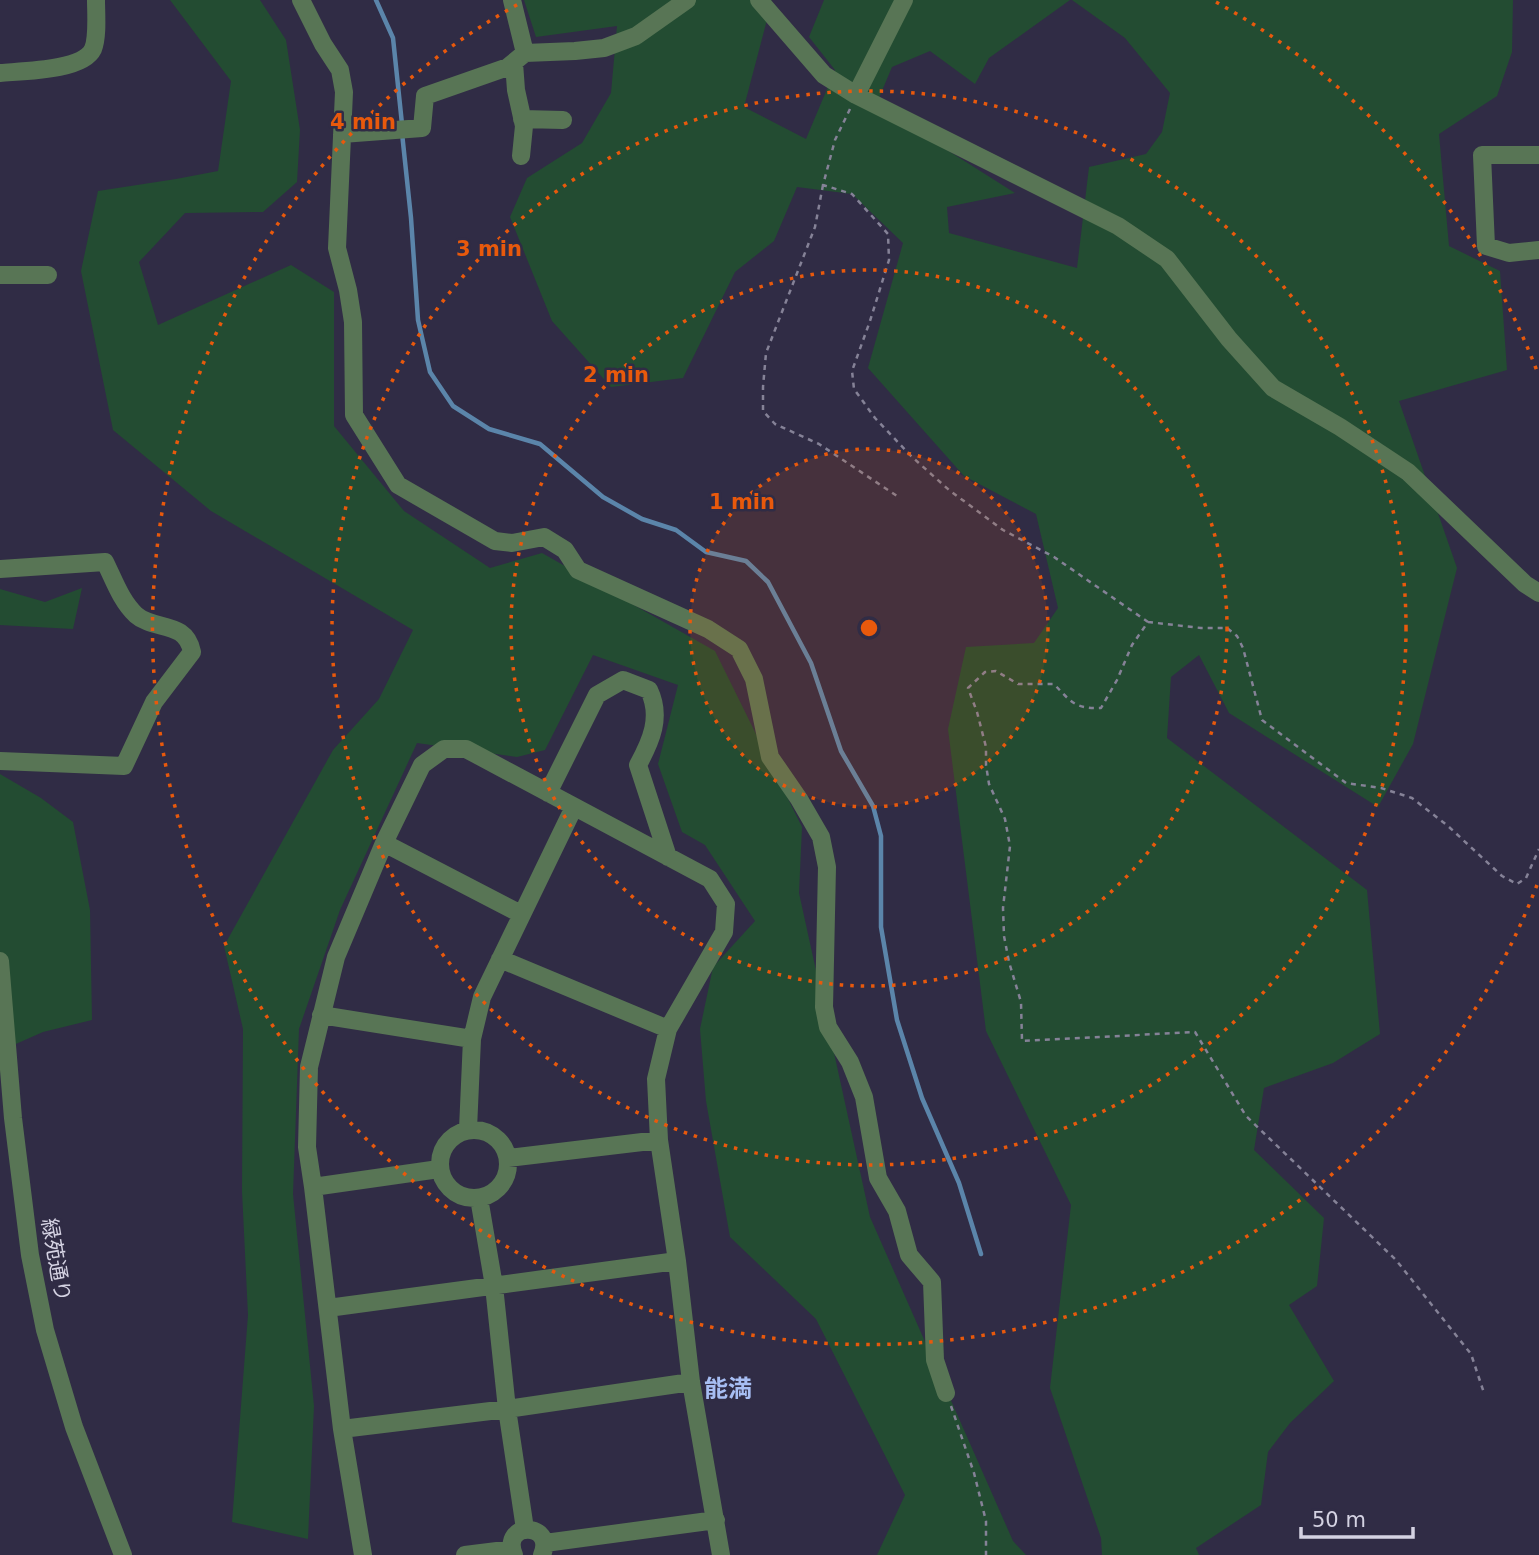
<svg xmlns="http://www.w3.org/2000/svg" width="1539" height="1555" viewBox="0 0 1539 1555" font-family="'DejaVu Sans','Noto Sans JP',sans-serif">
	<rect width="100%" height="100%" fill="#302c45"/>
	<path fill="#234c32" d="M 170,0 L 260,0 L 286,40 L 300,130 L 297,182 L 263,212 L 185,213 L 139,262 L 158,325 L 291,265 L 334,292 L 334,426 L 404,511 L 490,568 L 542,553 L 715,651 L 802,827 L 799,893 L 870,1217 L 1013,1541 L 1026,1555 L 877,1555 L 905,1495 L 816,1319 L 730,1237 L 706,1101 L 700,1029 L 713,967 L 755,921 L 705,845 L 682,832 L 658,764 L 678,685 L 593,655 L 545,750 L 517,757 L 417,743 L 340,910 L 299,1029 L 293,1194 L 314,1406 L 308,1539 L 232,1522 L 248,1315 L 242,1191 L 243,1029 L 224,946 L 333,750 L 379,699 L 413,630 L 211,511 L 113,430 L 81,271 L 98,191 L 176,179 L 218,171 L 231,81 Z
		M 524,0 L 771,0 L 772,1 L 744,107 L 806,139 L 835,70 L 809,37 L 824,0 L 1070,0 L 989,58 L 975,84 L 930,51 L 892,67 L 876,105 L 1015,193 L 947,207 L 949,233 L 1077,268 L 1089,167 L 1146,154 L 1162,132 L 1170,93 L 1125,38 L 1072,0 L 1513,0 L 1512,52 L 1497,96 L 1439,134 L 1449,246 L 1500,271 L 1507,370 L 1399,401 L 1457,568 L 1413,744 L 1378,807 L 1229,713 L 1199,655 L 1171,677 L 1167,738 L 1367,890 L 1380,1034 L 1333,1063 L 1264,1088 L 1254,1150 L 1324,1218 L 1317,1286 L 1289,1305 L 1334,1381 L 1290,1423 L 1268,1452 L 1261,1505 L 1196,1548 L 1199,1555 L 1102,1555 L 1101,1538 L 1050,1388 L 1071,1205 L 986,1031 L 948,729 L 966,647 L 1034,643 L 1058,608 L 1036,514 L 964,476 L 868,368 L 903,243 L 852,194 L 797,187 L 774,241 L 735,272 L 683,378 L 611,387 L 552,321 L 510,217 L 527,178 L 582,143 L 611,93 L 617,26 L 536,37 Z
		M 82,588 L 73,629 L 0,625 L 0,589 L 45,602 Z
		M 0,774 L 41,798 L 73,822 L 90,910 L 92,1020 L 43,1032 L 0,1051 Z"/>
	<g fill="none" stroke-linecap="round" stroke-linejoin="round">
		<path stroke="#5b85aa" stroke-width="4.5" d="M 376,0 L 393,38 L 402,124
			M 402,133 L 411,218 L 418,320 L 430,372 L 453,406 L 489,429 L 540,444 L 603,497 L 642,519 L 676,530 L 706,552 L 746,561 L 768,582 L 811,663 L 841,751 L 873,806 L 881,836 L 881,927 L 897,1020 L 922,1098 L 959,1183 L 981,1254"/>
		<path stroke="#858297" stroke-width="2.5" stroke-dasharray="5 5" stroke-linecap="butt" d="M 850,109 L 835,140 L 823,185 L 852,194 L 888,234 L 889,260 L 870,321 L 852,371 L 854,389 L 875,418 L 911,456 L 949,490 L 1003,530 L 1054,557 L 1148,622 L 1132,645 L 1117,680 L 1101,708 C 1075,709 1071,702 1054,684 L 1018,684 L 996,671 L 985,672 L 968,688 L 977,712 L 986,747 L 986,765 L 989,784 L 1005,819 L 1010,846 L 1003,908 L 1004,936 L 1009,962 L 1021,1002 L 1022,1041 L 1195,1032 L 1246,1116 L 1396,1260 L 1471,1354 L 1484,1393
			M 823,185 L 815,227 L 766,353 L 763,387 L 763,411 L 775,424 L 819,444 L 900,498
			M 1148,622 L 1201,628 L 1227,628 L 1237,636 L 1243,648 L 1262,720 L 1346,783 L 1381,788 L 1412,798 L 1448,826 L 1502,876 L 1517,884 L 1526,878 L 1539,849
			M 951,1406 L 974,1473 L 986,1521 L 986,1555"/>
		<path stroke="#587555" stroke-width="18" d="M 301,0 L 323,44 L 340,70 L 344,92 L 337,248 L 348,290 L 353,322 L 354,415 L 398,485 L 495,541 L 512,543 L 544,537 L 565,550 L 578,570 L 708,629 L 739,649 L 754,679 L 770,757 L 799,799 L 821,837 L 827,867 L 824,1007 L 828,1027 L 850,1062 L 864,1097 L 878,1178 L 897,1211 L 909,1255 L 932,1282 L 935,1360 L 946,1393
			M 512,0 L 525,53
			M 759,0 L 824,75 L 856,95 L 1118,226 L 1167,259 L 1229,339 L 1273,388 L 1340,427 L 1408,472 L 1525,584 L 1539,593
			M 514,63 L 516,90 L 524,126 L 521,156
			M 0,73 C 21,71 83,71 93,49 C 98,37 96,13 96,0
			M 856,95 L 904,0
			M 522,119 L 563,120
			M 342,134 L 422,128 L 425,96 L 508,67 L 525,53 L 575,51 L 604,48 L 636,36 L 687,0
			M 1539,155 L 1482,155 L 1486,246 L 1509,253 L 1539,250
			M 0,275 L 48,275
			M 0,569 L 105,562 C 114,580 121,601 136,615 C 154,631 186,620 192,652 L 154,702 L 124,766 L 0,761
			M 548,793 L 597,695 L 623,680 L 649,690 C 662,717 651,741 638,765 L 668,857
			M 384,843 L 521,914
			M 500,959 L 668,1029
			M 0,961 L 13,1118 L 30,1255 L 45,1330 L 74,1427 L 123,1555
			M 321,1015 L 472,1039
			M 468,1129 L 472,1039 L 482,997 L 574,807
			M440 1164a34 34 0 1 1 68 0a34 34 0 1 1-68 0Z
			M 508,1158 L 659,1140
			M 439,1169 L 313,1187 L 307,1147 L 309,1067 L 336,957 L 384,843 L 422,765 L 444,749 L 466,749 L 710,879 L 726,904 L 724,932 L 668,1029 L 656,1079 L 659,1140 L 677,1261 L 691,1382 L 721,1555
			M 313,1187 L 342,1429 L 363,1555
			M 479,1198 L 494,1286 L 507,1409 L 525,1529
			M 328,1308 L 677,1261
			M 342,1429 L 507,1409 L 691,1382
			M 545,1543 L 716,1520
			M 465,1555 L 512,1549
			M 514,1555 C 500,1521 556,1522 542,1555"/>
	</g>
	<circle cx="869" cy="628" r="179" fill="#e8590c" fill-opacity=".12"/>
	<g fill="none" stroke="#e8590c" stroke-width="3.5" stroke-dasharray="3.5 7">
		<circle cx="869" cy="628" r="179"/>
		<circle cx="869" cy="628" r="358"/>
		<circle cx="869" cy="628" r="537"/>
		<path d="M1537 885A716 716 0 1 1 522 2M1216 2A716 716 0 0 1 1537 371"/>
	</g>
	<g text-anchor="middle" dominant-baseline="central" stroke-width="5" stroke-linejoin="round" paint-order="stroke">
		<g font-size="21" fill="#d4d2e2" stroke="#302c45">
			<text transform="translate(56 1260) rotate(80)">緑苑通り</text>
		</g>
		<g font-size="24" font-weight="bold" fill="#a7bef3" stroke="#302c45">
			<text x="728" y="1389">能満</text>
		</g>
	</g>
	<circle cx="869" cy="628" r="10" fill="#e8590c" stroke="#302c45" stroke-width="3.5"/>
	<g font-size="21" text-anchor="middle" font-weight="bold" fill="#e8590c" stroke="#302c45" stroke-width="5" stroke-linejoin="round" paint-order="stroke">
		<text x="363" y="129">4 min</text>
		<text x="489" y="256">3 min</text>
		<text x="616" y="382">2 min</text>
		<text x="742" y="509">1 min</text>
	</g>
	<path d="M1301 1527v10h112v-10" fill="none" stroke="#d4d2e2" stroke-width="3.5"/>
	<text x="1312" y="1527" font-size="21" fill="#d4d2e2" stroke="#302c45" stroke-width="5" paint-order="stroke">50 m</text>
</svg>
